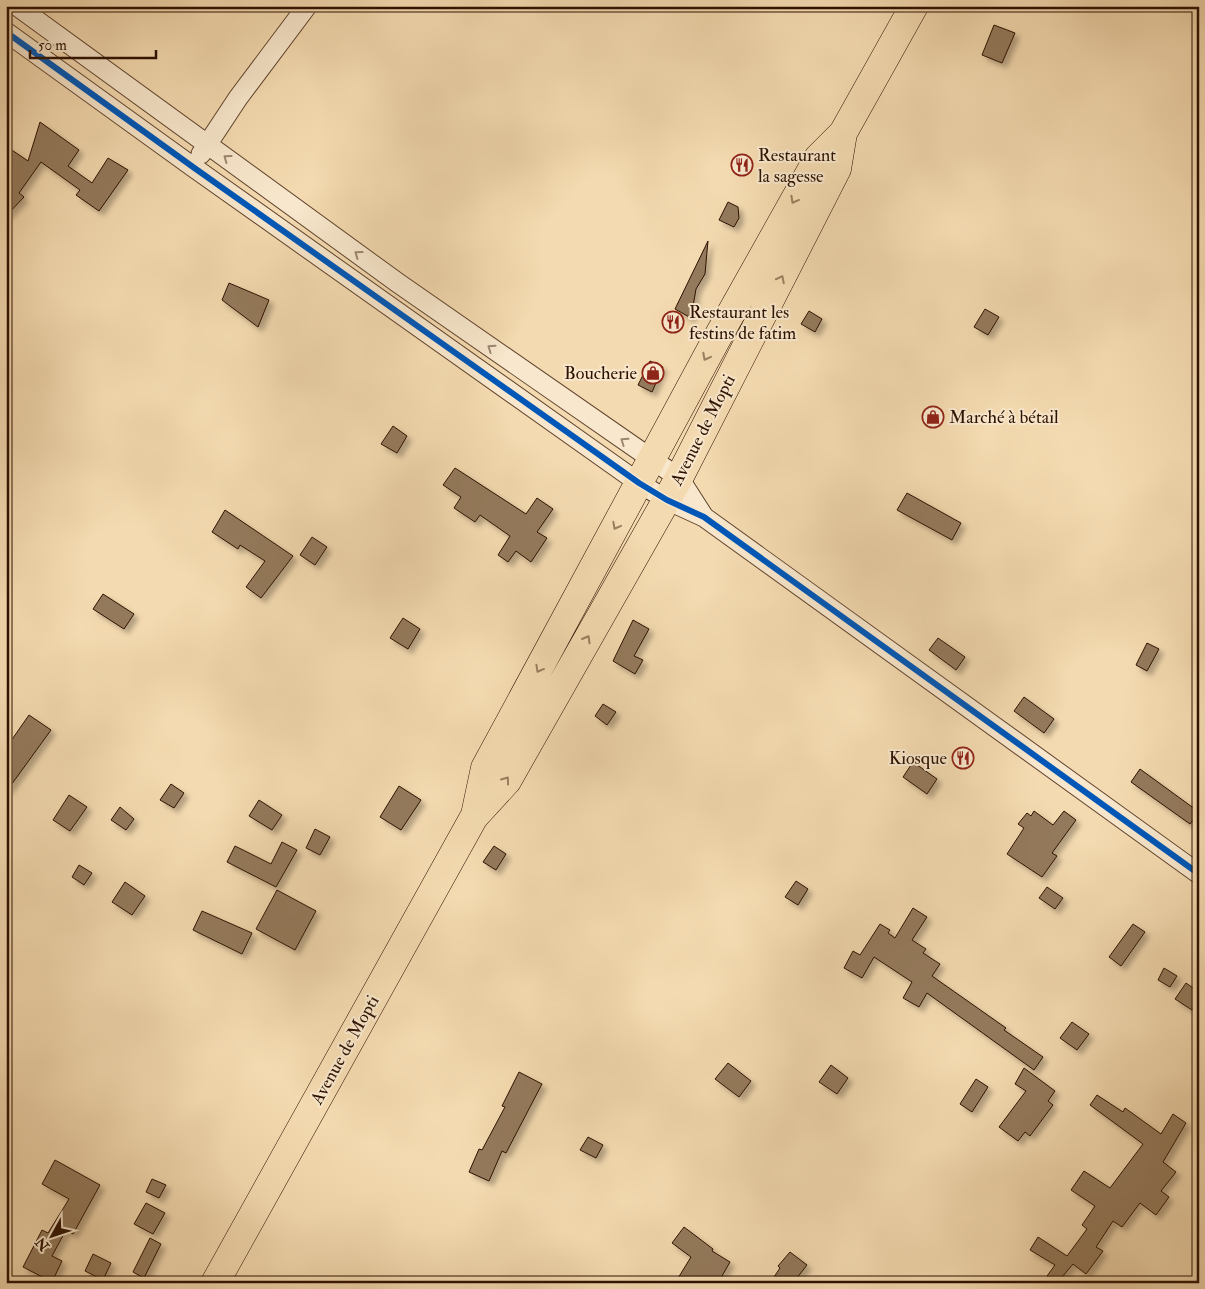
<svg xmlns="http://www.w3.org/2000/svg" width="1205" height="1289" viewBox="0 0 1205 1289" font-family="'IM FELL Double Pica',serif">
	<defs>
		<filter id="shadow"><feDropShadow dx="4.5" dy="4.5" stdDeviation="2.5" flood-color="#0004"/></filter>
	</defs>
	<rect width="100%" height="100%" fill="#f4dab0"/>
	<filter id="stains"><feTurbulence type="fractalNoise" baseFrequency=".004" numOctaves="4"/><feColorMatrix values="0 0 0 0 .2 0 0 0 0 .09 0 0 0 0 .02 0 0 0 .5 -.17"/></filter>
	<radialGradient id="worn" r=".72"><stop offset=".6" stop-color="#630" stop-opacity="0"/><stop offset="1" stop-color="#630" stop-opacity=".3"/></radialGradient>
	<path fill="#947a5c" stroke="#2d1101" filter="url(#shadow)" d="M 994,25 L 1015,33 L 1002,63 L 982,55 Z
		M 40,122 L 79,150 L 68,166 L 92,183 L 108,158 L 128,170 L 99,211 L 76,195 L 80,190 L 41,162 L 19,193 L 24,197 L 6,216 L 6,146 L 28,161 Z
		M 728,202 L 738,207 L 739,218 L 734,227 L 719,220 Z
		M 708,241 L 705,274 L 696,289 L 691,318 L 675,309 Z
		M 229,283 L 269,300 L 258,327 L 222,300 Z
		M 985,309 L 999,317 L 988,335 L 974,327 Z
		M 809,311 L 822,319 L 815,332 L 801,324 Z
		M 650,361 L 663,367 L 652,392 L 638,385 Z
		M 393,426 L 407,436 L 397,453 L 381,444 Z
		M 455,468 L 526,514 L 537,498 L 553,509 L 537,532 L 547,538 L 531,562 L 516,551 L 508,562 L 498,555 L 510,536 L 480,515 L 475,522 L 454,508 L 461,497 L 443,485 Z
		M 907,493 L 961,523 L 952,540 L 897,510 Z
		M 225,510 L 293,556 L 261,598 L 246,587 L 265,561 L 240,545 L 238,549 L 212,532 Z
		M 312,537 L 327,547 L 315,565 L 300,555 Z
		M 103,594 L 134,614 L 124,629 L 93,609 Z
		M 403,618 L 420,629 L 408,649 L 390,638 Z
		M 633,620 L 649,629 L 634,656 L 643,660 L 635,674 L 613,661 Z
		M 938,638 L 965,657 L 956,670 L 929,650 Z
		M 1147,643 L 1159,649 L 1147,671 L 1136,665 Z
		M 1024,697 L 1054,719 L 1044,733 L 1014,711 Z
		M 603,704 L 616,712 L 607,725 L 595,716 Z
		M 29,715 L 51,730 L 6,792 L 6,748 Z
		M 913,762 L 937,779 L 927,794 L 903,777 Z
		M 1140,769 L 1199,812 L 1190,824 L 1131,782 Z
		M 171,784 L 184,793 L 174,808 L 160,800 Z
		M 399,786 L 421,800 L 401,830 L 380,817 Z
		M 69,795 L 87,807 L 70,831 L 53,820 Z
		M 259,800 L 282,815 L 272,830 L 249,816 Z
		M 120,807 L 134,819 L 126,830 L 111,820 Z
		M 1034,811 L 1053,825 L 1064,811 L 1076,820 L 1052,853 L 1057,856 L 1042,877 L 1007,854 L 1024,828 L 1018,824 L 1027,813 L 1031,816 Z
		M 315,829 L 330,837 L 320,855 L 306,848 Z
		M 282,842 L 297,850 L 276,887 L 227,862 L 235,846 L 271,864 Z
		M 494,846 L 506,854 L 496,870 L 483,862 Z
		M 79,865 L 92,873 L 84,885 L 72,877 Z
		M 796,881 L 808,889 L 798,905 L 785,897 Z
		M 125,882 L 145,896 L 132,915 L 112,902 Z
		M 1047,887 L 1063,898 L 1055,909 L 1039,898 Z
		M 277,890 L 316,911 L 295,950 L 256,929 Z
		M 913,908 L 927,917 L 912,940 L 926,949 L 923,953 L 940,964 L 932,976 L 1006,1028 L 1004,1030 L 1043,1057 L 1034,1070 L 927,993 L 919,1007 L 903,998 L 912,982 L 874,957 L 862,978 L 844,968 L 853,951 L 860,955 L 880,924 L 890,930 L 888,933 L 895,938 Z
		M 202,911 L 252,933 L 242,954 L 193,930 Z
		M 1133,924 L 1145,932 L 1121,966 L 1109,957 Z
		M 1164,968 L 1177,976 L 1170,987 L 1158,980 Z
		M 1186,983 L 1199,992 L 1199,1001 L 1192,1010 L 1175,999 Z
		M 1072,1022 L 1089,1034 L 1077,1050 L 1060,1038 Z
		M 728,1063 L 751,1081 L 739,1097 L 715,1079 Z
		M 831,1065 L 848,1078 L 837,1094 L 819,1082 Z
		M 1024,1068 L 1055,1091 L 1048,1101 L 1053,1105 L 1030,1136 L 1025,1132 L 1018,1141 L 999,1127 L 1026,1091 L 1015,1084 Z
		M 519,1072 L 542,1084 L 506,1153 L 502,1151 L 489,1181 L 469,1172 L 479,1149 L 482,1150 L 505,1107 L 502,1106 Z
		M 976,1079 L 988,1087 L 972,1112 L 960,1104 Z
		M 1097,1095 L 1123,1112 L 1125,1108 L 1161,1134 L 1173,1114 L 1186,1123 L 1163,1162 L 1176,1172 L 1161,1191 L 1169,1197 L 1156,1215 L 1140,1203 L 1122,1227 L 1113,1221 L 1096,1247 L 1103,1251 L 1086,1274 L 1073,1264 L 1057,1283 L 1047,1276 L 1055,1265 L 1030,1250 L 1038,1237 L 1067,1256 L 1087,1229 L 1082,1225 L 1095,1206 L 1071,1190 L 1084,1171 L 1110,1188 L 1143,1144 L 1090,1105 Z
		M 588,1137 L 603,1145 L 596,1158 L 580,1150 Z
		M 55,1160 L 100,1185 L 73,1234 L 66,1230 L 52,1256 L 62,1261 L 52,1282 L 23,1267 L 42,1230 L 48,1233 L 69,1199 L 42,1184 Z
		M 152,1179 L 166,1185 L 159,1198 L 146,1192 Z
		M 146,1203 L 165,1213 L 153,1234 L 134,1224 Z
		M 684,1227 L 713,1249 L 712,1251 L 730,1262 L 718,1283 L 675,1283 L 691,1257 L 672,1243 Z
		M 150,1238 L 161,1244 L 144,1278 L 133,1272 Z
		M 790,1252 L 807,1265 L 793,1283 L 770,1283 L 780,1268 L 778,1266 Z
		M 93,1254 L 111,1263 L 103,1280 L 85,1271 Z"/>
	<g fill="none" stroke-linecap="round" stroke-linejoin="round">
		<g stroke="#5f432d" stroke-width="21">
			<path id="street" d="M 17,6 L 398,283 L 679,478 L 704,517
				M 6,32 L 193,167 L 639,483 L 667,500 L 704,517 L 1199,874
				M 201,154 L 238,98 L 307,6"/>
		</g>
		<g stroke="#2d1101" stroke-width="29">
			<path id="primary" d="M 475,815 L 485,768 L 716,340 L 818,158 L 843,133 L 914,6
				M 215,1283 L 474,817 L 507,781 L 679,478 L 837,169 L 843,133"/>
		</g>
		<use href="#street" stroke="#f8e7cc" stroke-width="19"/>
		<use href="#primary" stroke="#f4dab0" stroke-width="28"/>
		<g stroke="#f8e7cc" stroke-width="9">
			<path id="cycleway" d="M 6,32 L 193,167 L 639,483 L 667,500 L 704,517 L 1199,874"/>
		</g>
		<use href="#cycleway" stroke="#0057b8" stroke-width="6"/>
	</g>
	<defs><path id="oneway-chevron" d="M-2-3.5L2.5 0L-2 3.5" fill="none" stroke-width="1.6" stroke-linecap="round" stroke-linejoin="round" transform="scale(1.25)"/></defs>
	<g stroke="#9d8771">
		<use href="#oneway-chevron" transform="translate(227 158) rotate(-144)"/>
		<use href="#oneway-chevron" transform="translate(358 254) rotate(-144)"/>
		<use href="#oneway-chevron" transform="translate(491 348) rotate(-145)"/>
		<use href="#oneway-chevron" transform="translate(624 441) rotate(-145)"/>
	</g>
	<g stroke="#9a8061">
		<use href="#oneway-chevron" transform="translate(794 200) rotate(119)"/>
		<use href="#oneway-chevron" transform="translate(781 279) rotate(-63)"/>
		<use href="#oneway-chevron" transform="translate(706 357) rotate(118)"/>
		<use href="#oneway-chevron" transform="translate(616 526) rotate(118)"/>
		<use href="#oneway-chevron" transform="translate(587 639) rotate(-60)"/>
		<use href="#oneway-chevron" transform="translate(539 669) rotate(119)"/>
		<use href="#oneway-chevron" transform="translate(506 780) rotate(-54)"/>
	</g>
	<defs>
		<g id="restaurant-ring" transform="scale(1.125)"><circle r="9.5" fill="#f8e7cc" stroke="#8f2418" stroke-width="1.5"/><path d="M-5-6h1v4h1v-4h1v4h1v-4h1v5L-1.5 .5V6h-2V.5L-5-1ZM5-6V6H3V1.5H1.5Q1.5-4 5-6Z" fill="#8f2418"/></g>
		<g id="shop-ring" transform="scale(1.125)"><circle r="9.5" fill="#f8e7cc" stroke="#8f2418" stroke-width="1.5"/><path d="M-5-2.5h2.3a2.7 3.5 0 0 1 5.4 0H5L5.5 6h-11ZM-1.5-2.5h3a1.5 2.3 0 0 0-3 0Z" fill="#8f2418"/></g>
	</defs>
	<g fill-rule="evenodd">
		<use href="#restaurant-ring" x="742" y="165"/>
		<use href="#restaurant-ring" x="673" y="322"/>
		<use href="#shop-ring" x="653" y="373"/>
		<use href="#shop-ring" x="933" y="417"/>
		<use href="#restaurant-ring" x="963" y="758"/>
	</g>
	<g text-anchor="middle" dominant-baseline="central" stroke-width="4" stroke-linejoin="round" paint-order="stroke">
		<g font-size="18" fill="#2d1101" stroke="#f8e7cc" text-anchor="start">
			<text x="758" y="155">Restaurant<tspan x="758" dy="21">la sagesse</tspan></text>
			<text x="689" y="312">Restaurant les<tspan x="689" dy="21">festins de fatim</tspan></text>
			<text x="637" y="373" text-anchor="end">Boucherie</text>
			<text x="949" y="417">Marché à bétail</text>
			<text x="947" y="758" text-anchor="end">Kiosque</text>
		</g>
		<g font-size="18" fill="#2d1101" stroke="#f8e7cc">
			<text transform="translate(703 430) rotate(-63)">Avenue de Mopti</text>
			<text transform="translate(345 1050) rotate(-61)">Avenue de Mopti</text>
		</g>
	</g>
	<rect width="1205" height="1289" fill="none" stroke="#f4dab0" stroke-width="25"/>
	<rect x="8" y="8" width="1190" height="1274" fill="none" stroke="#2d1101" stroke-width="2.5"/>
	<rect x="12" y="12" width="1180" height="1264" fill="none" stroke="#2d1101"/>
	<g transform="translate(52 1236) rotate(230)" stroke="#f8e7cc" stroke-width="4" paint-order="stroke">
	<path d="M0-4L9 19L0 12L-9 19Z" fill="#2d1101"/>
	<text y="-8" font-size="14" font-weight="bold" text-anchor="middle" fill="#2d1101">N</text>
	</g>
	<path d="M30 50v8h126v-8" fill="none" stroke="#2d1101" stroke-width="2.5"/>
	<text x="38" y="50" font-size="15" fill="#2d1101" stroke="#f8e7cc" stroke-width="4" paint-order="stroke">50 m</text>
	<rect width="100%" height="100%" filter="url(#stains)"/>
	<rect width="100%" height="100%" fill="url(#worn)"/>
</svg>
